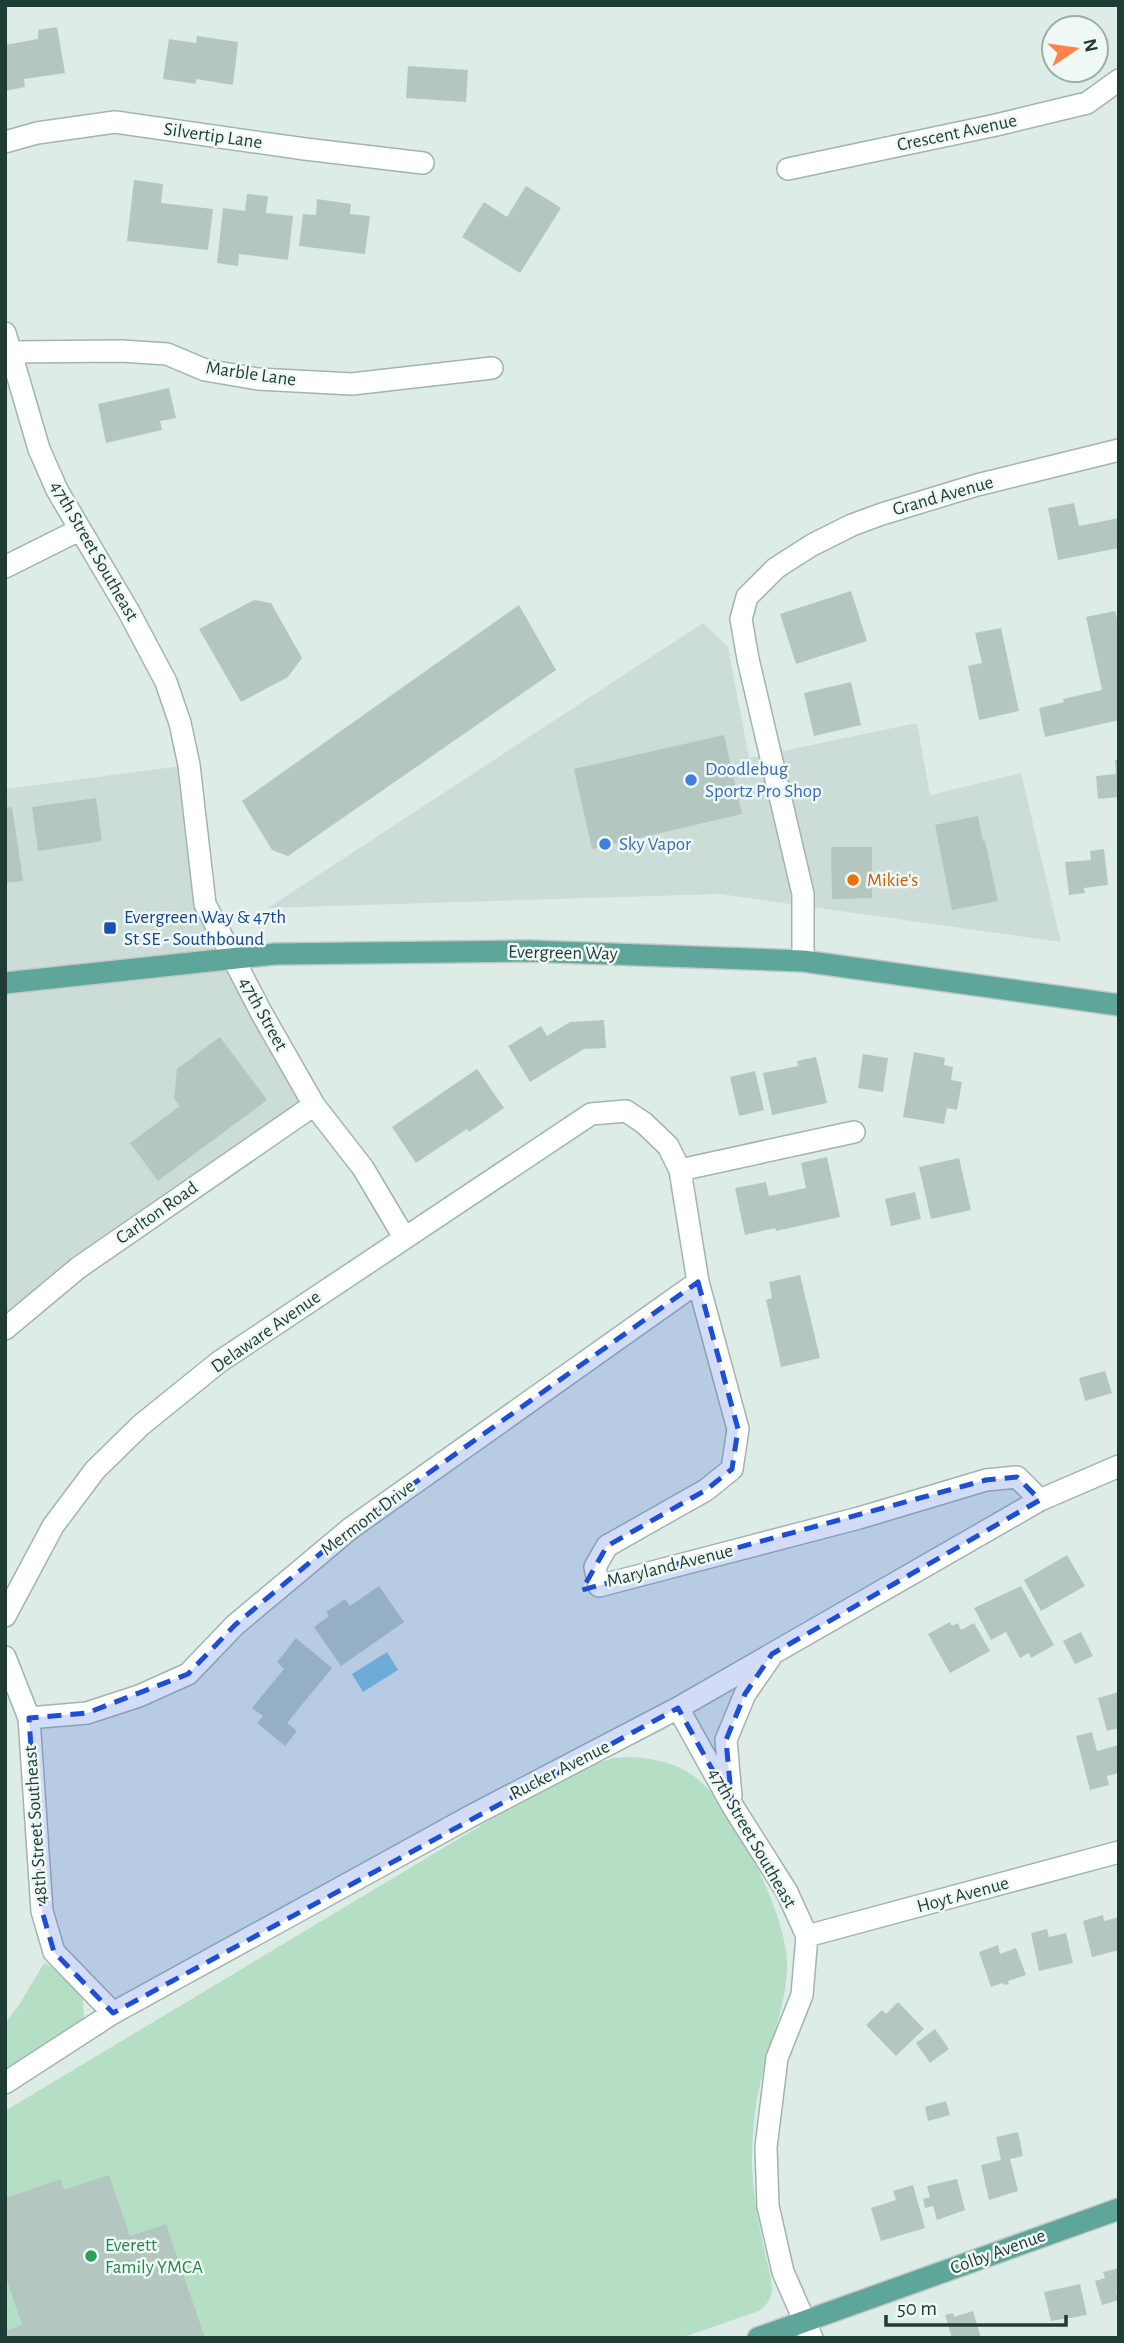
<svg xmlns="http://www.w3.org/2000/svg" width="1124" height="2343" viewBox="0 0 1124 2343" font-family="'Alegreya Sans',sans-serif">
	<rect width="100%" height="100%" fill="#deece7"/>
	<path fill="#ccdcd6" d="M 703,623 L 728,647 L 749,758 L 917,723 L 930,795 L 1021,773 L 1061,942 L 720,894 L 268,908 Z
		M 189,765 L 205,904 L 314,1105 L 5,1338 L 5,789 Z"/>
	<path fill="#b4dfc4" d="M 632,1757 C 657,1759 682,1764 701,1782 C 736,1815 791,1922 787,1971 C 785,2010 768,2047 760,2085 C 754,2110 752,2137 752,2164 C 753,2192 758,2220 764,2248 C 766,2261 772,2276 772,2289 C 772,2299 766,2306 759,2311 L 681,2338 L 5,2338 L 5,2111 L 490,1820 L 593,1765 L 613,1758 Z
		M 44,1963 C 57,1967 72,1988 83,1999 L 84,2022 L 5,2069 L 5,2023 L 19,2005 Z"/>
	<path fill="#80c3d7" d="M 387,1652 L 398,1670 L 363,1692 L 352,1674 Z"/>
	<path fill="#b3c7c0" d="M 57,27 L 65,73 L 24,79 L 25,87 L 5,91 L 5,45 L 38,39 L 38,30 Z
		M 197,36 L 238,42 L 233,85 L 196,79 L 196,84 L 163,79 L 169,39 L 196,43 Z
		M 408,66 L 468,70 L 466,102 L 406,98 Z
		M 134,180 L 163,184 L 161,203 L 213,209 L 208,250 L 127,241 Z
		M 526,186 L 561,208 L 520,273 L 462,237 L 484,202 L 507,217 Z
		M 247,194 L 268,196 L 266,213 L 293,216 L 288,260 L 239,254 L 238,266 L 217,263 L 223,208 L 245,211 Z
		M 317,199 L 351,204 L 350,214 L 370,216 L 365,254 L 299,246 L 303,214 L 316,215 Z
		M 169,388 L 176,418 L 160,421 L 162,430 L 106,443 L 98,404 Z
		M 1074,503 L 1079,526 L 1119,518 L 1119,548 L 1058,560 L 1048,508 Z
		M 851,591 L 867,641 L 796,664 L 780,614 Z
		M 254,600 L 271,603 L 302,658 L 288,677 L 241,702 L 199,629 Z
		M 519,605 L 556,670 L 288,856 L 272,850 L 242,801 Z
		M 1115,611 L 1119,628 L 1119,720 L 1045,737 L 1039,708 L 1064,702 L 1063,699 L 1102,690 L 1086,617 Z
		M 1001,628 L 1019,711 L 979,720 L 968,666 L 982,663 L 975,633 Z
		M 851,682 L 861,725 L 814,736 L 804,693 Z
		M 724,735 L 742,814 L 592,849 L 574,769 Z
		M 1115,760 L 1119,760 L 1119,797 L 1098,799 L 1096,776 L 1116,774 Z
		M 96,798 L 102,841 L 38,851 L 32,807 Z
		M 12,807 L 23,881 L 5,883 L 5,808 Z
		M 978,816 L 983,841 L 985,841 L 998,901 L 952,910 L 935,825 Z
		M 831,847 L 872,847 L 872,898 L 832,899 Z
		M 1104,849 L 1108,885 L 1084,888 L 1085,893 L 1069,895 L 1065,862 L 1091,860 L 1090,851 Z
		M 604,1020 L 606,1048 L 584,1049 L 530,1082 L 508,1046 L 541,1026 L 547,1036 L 570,1022 Z
		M 220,1037 L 267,1100 L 158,1181 L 130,1143 L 180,1106 L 174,1099 L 177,1069 Z
		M 914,1052 L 945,1058 L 944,1065 L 953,1067 L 951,1080 L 962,1082 L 957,1110 L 947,1108 L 944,1124 L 903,1117 Z
		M 863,1054 L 888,1058 L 883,1092 L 858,1088 Z
		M 816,1057 L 827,1103 L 772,1115 L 763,1073 L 798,1066 L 797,1061 Z
		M 477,1069 L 504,1108 L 469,1132 L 467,1129 L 416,1163 L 392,1127 Z
		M 755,1071 L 764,1110 L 739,1116 L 730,1077 Z
		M 827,1157 L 840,1217 L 776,1231 L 775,1228 L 745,1235 L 735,1188 L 766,1182 L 769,1196 L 806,1188 L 801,1163 Z
		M 959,1158 L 971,1210 L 931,1219 L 919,1167 Z
		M 915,1192 L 921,1219 L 891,1226 L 885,1199 Z
		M 800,1275 L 820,1358 L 781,1367 L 766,1300 L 772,1298 L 769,1282 Z
		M 1105,1371 L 1112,1393 L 1085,1401 L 1079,1378 Z
		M 1067,1555 L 1085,1586 L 1041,1611 L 1024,1580 Z
		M 379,1586 L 404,1622 L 341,1666 L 314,1627 L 329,1616 L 326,1612 L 345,1599 L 350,1606 Z
		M 1021,1586 L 1054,1645 L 1031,1658 L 1029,1653 L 1020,1658 L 1006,1632 L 991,1640 L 974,1608 Z
		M 950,1622 L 952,1626 L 958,1623 L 961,1630 L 974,1623 L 990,1651 L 950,1673 L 928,1634 Z
		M 1081,1632 L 1093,1656 L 1075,1664 L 1063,1641 Z
		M 296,1638 L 332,1668 L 287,1723 L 297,1731 L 285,1746 L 257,1723 L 263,1716 L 252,1708 L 284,1669 L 277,1662 Z
		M 1119,1692 L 1119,1728 L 1107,1731 L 1098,1698 Z
		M 1092,1732 L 1097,1751 L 1119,1745 L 1119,1773 L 1107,1776 L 1109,1785 L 1090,1790 L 1076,1736 Z
		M 1103,1915 L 1104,1921 L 1119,1917 L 1119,1950 L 1092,1957 L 1083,1921 Z
		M 1047,1929 L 1049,1937 L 1066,1933 L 1073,1963 L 1039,1971 L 1031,1933 Z
		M 998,1945 L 1000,1954 L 1016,1948 L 1026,1975 L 1008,1981 L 1009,1984 L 1004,1985 L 1003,1983 L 991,1987 L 979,1952 Z
		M 898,2002 L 924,2029 L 896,2056 L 866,2025 L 882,2010 L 886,2014 Z
		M 935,2029 L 949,2049 L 930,2063 L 916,2043 Z
		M 946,2101 L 950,2115 L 928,2121 L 925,2107 Z
		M 1018,2132 L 1023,2156 L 1010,2159 L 1018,2191 L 989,2200 L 981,2165 L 1001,2160 L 996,2137 Z
		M 109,2175 L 130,2236 L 166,2224 L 205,2338 L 5,2338 L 5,2331 L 22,2325 L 5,2275 L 5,2198 L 61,2179 L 64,2190 Z
		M 957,2179 L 965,2210 L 937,2220 L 933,2206 L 925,2208 L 923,2199 L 930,2197 L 927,2186 Z
		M 913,2185 L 925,2228 L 881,2241 L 871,2208 L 896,2200 L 893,2191 Z
		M 1119,2268 L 1119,2289 L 1116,2290 L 1119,2300 L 1102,2305 L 1095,2281 L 1105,2278 L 1103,2272 Z
		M 1080,2284 L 1087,2315 L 1051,2321 L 1044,2292 Z
		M 973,2311 L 981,2338 L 952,2338 L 945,2315 L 953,2313 L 954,2317 Z"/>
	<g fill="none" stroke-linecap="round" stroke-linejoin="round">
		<g stroke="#a1b4af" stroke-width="24">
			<path id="minor" d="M 5,142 L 37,133 L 115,122 L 305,149 L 423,163
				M 788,169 L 996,125 L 1087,103 L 1119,80
				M 5,333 L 39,449 L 57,490 L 129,612 L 166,682 L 180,723 L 189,765 L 205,904 L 261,1012 L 314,1105 L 363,1168 L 404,1237
				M 11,352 L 121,351 L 167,354 L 205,370 L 258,379 L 352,384 L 492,368
				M 5,567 L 79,530
				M 803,961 L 803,894 L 748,659 L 741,619 L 747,597 L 776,568 L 812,545 L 852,525 L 882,514 L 977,485 L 1119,450
				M 680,1170 L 854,1132
				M 5,1329 L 78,1268 L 314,1105
				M 5,1616 L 53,1526 L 95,1470 L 141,1425 L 219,1362 L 591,1114 L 626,1111 L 644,1123 L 668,1146 L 680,1170 L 698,1282 L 738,1429 L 732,1469 L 706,1490 L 607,1546 L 595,1567 L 599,1586 L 859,1518 L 986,1480 L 1017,1477 L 1040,1500
				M 5,1657 L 29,1718 L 42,1911 L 54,1952 L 113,2013
				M 678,1708 L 732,1805 L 787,1892 L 807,1936 L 802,1995 L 777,2058 L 766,2147 L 768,2206 L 783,2272 L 812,2338
				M 29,1718 L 87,1713 L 139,1696 L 188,1674 L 235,1625 L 351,1528 L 698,1282
				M 731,1796 L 726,1740 L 745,1694 L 770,1658
				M 807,1936 L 1119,1852
				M 5,2083 L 113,2013 L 471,1816 L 678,1708 L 1040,1500 L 1119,1466"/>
		</g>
		<g stroke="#c0c9c7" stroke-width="24">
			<path id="major" d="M 5,983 L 275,954 L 529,951 L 803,961 L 1119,1005
				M 758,2338 L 1119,2209"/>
		</g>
		<use href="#minor" stroke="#fff" stroke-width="21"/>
		<use href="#major" stroke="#5ea699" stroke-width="21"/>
	</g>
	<path fill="#1d4ed8" fill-opacity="0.2" stroke="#1d4ed8" stroke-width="5" stroke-dasharray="14 9" stroke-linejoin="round" d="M 698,1282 L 738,1429 L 732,1469 L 706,1490 L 607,1546 L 582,1590 L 986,1480 L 1017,1477 L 1040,1500 L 772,1654 L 745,1694 L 726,1740 L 732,1805 L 678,1708 L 113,2013 L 54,1952 L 42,1911 L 29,1718 L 87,1713 L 188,1674 L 235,1625 L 351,1528 Z"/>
	<g fill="#3f7fe0" stroke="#eff8f4" stroke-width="2.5">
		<circle cx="691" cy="780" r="7"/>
		<circle cx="605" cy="844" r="7"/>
	</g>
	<circle fill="#e8710a" stroke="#eff8f4" stroke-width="2.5" cx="853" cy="880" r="7"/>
	<rect fill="#1a4fb4" stroke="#eff8f4" stroke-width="2.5" x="103" y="921" width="14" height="14" rx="3.5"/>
	<circle fill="#2e9e5b" stroke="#eff8f4" stroke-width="2.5" cx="91" cy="2256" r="7"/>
	<g text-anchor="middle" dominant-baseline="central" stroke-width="5" stroke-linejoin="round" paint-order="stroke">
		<g font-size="19" fill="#1e3d37" stroke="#eff8f4">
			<text transform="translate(957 133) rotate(-12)">Crescent Avenue</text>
			<text transform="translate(213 136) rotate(8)">Silvertip Lane</text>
			<text transform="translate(251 374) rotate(8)">Marble Lane</text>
			<text transform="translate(943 496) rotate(-16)">Grand Avenue</text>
			<text transform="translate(94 551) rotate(60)">47th Street Southeast</text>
			<text transform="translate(563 953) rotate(1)">Evergreen Way</text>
			<text transform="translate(263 1014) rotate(61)">47th Street</text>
			<text transform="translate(157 1213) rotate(-35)">Carlton Road</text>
			<text transform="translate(266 1332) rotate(-35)">Delaware Avenue</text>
			<text transform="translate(368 1518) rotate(-37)">Mermont Drive</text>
			<text transform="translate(670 1566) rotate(-14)">Maryland Avenue</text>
			<text transform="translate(560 1770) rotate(-27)">Rucker Avenue</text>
			<text transform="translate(36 1825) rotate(-94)">48th Street Southeast</text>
			<text transform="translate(752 1838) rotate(60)">47th Street Southeast</text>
			<text transform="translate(963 1895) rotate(-15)">Hoyt Avenue</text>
			<text transform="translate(998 2252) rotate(-20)">Colby Avenue</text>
		</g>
		<g font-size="19" fill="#366cbe" stroke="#eff8f4" text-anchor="start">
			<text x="705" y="769">Doodlebug<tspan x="705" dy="22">Sportz Pro Shop</tspan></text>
			<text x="619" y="844">Sky Vapor</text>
		</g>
		<g font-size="19" fill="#c56008" stroke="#eff8f4" text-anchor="start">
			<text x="867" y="880">Mikie's</text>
		</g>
		<g font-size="19" fill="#164399" stroke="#eff8f4" text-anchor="start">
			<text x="124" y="917">Evergreen Way &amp; 47th<tspan x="124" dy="22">St SE - Southbound</tspan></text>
		</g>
		<g font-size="19" fill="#27864d" stroke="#eff8f4" text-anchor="start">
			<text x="105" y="2245">Everett<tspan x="105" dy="22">Family YMCA</tspan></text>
		</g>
	</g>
	<rect width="1124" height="2343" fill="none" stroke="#1e3d37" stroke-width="14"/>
	<g transform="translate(1075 49) rotate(77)"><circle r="33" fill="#eff8f4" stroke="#9bada8" stroke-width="2"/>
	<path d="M0-5L12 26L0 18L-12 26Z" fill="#ff8449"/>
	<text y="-10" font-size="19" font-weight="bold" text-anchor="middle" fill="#1e3d37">N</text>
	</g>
	<path d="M886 2315v10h180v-10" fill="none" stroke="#1e3d37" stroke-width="3.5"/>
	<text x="897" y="2315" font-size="21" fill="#1e3d37" stroke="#eff8f4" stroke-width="5" paint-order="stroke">50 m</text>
</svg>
